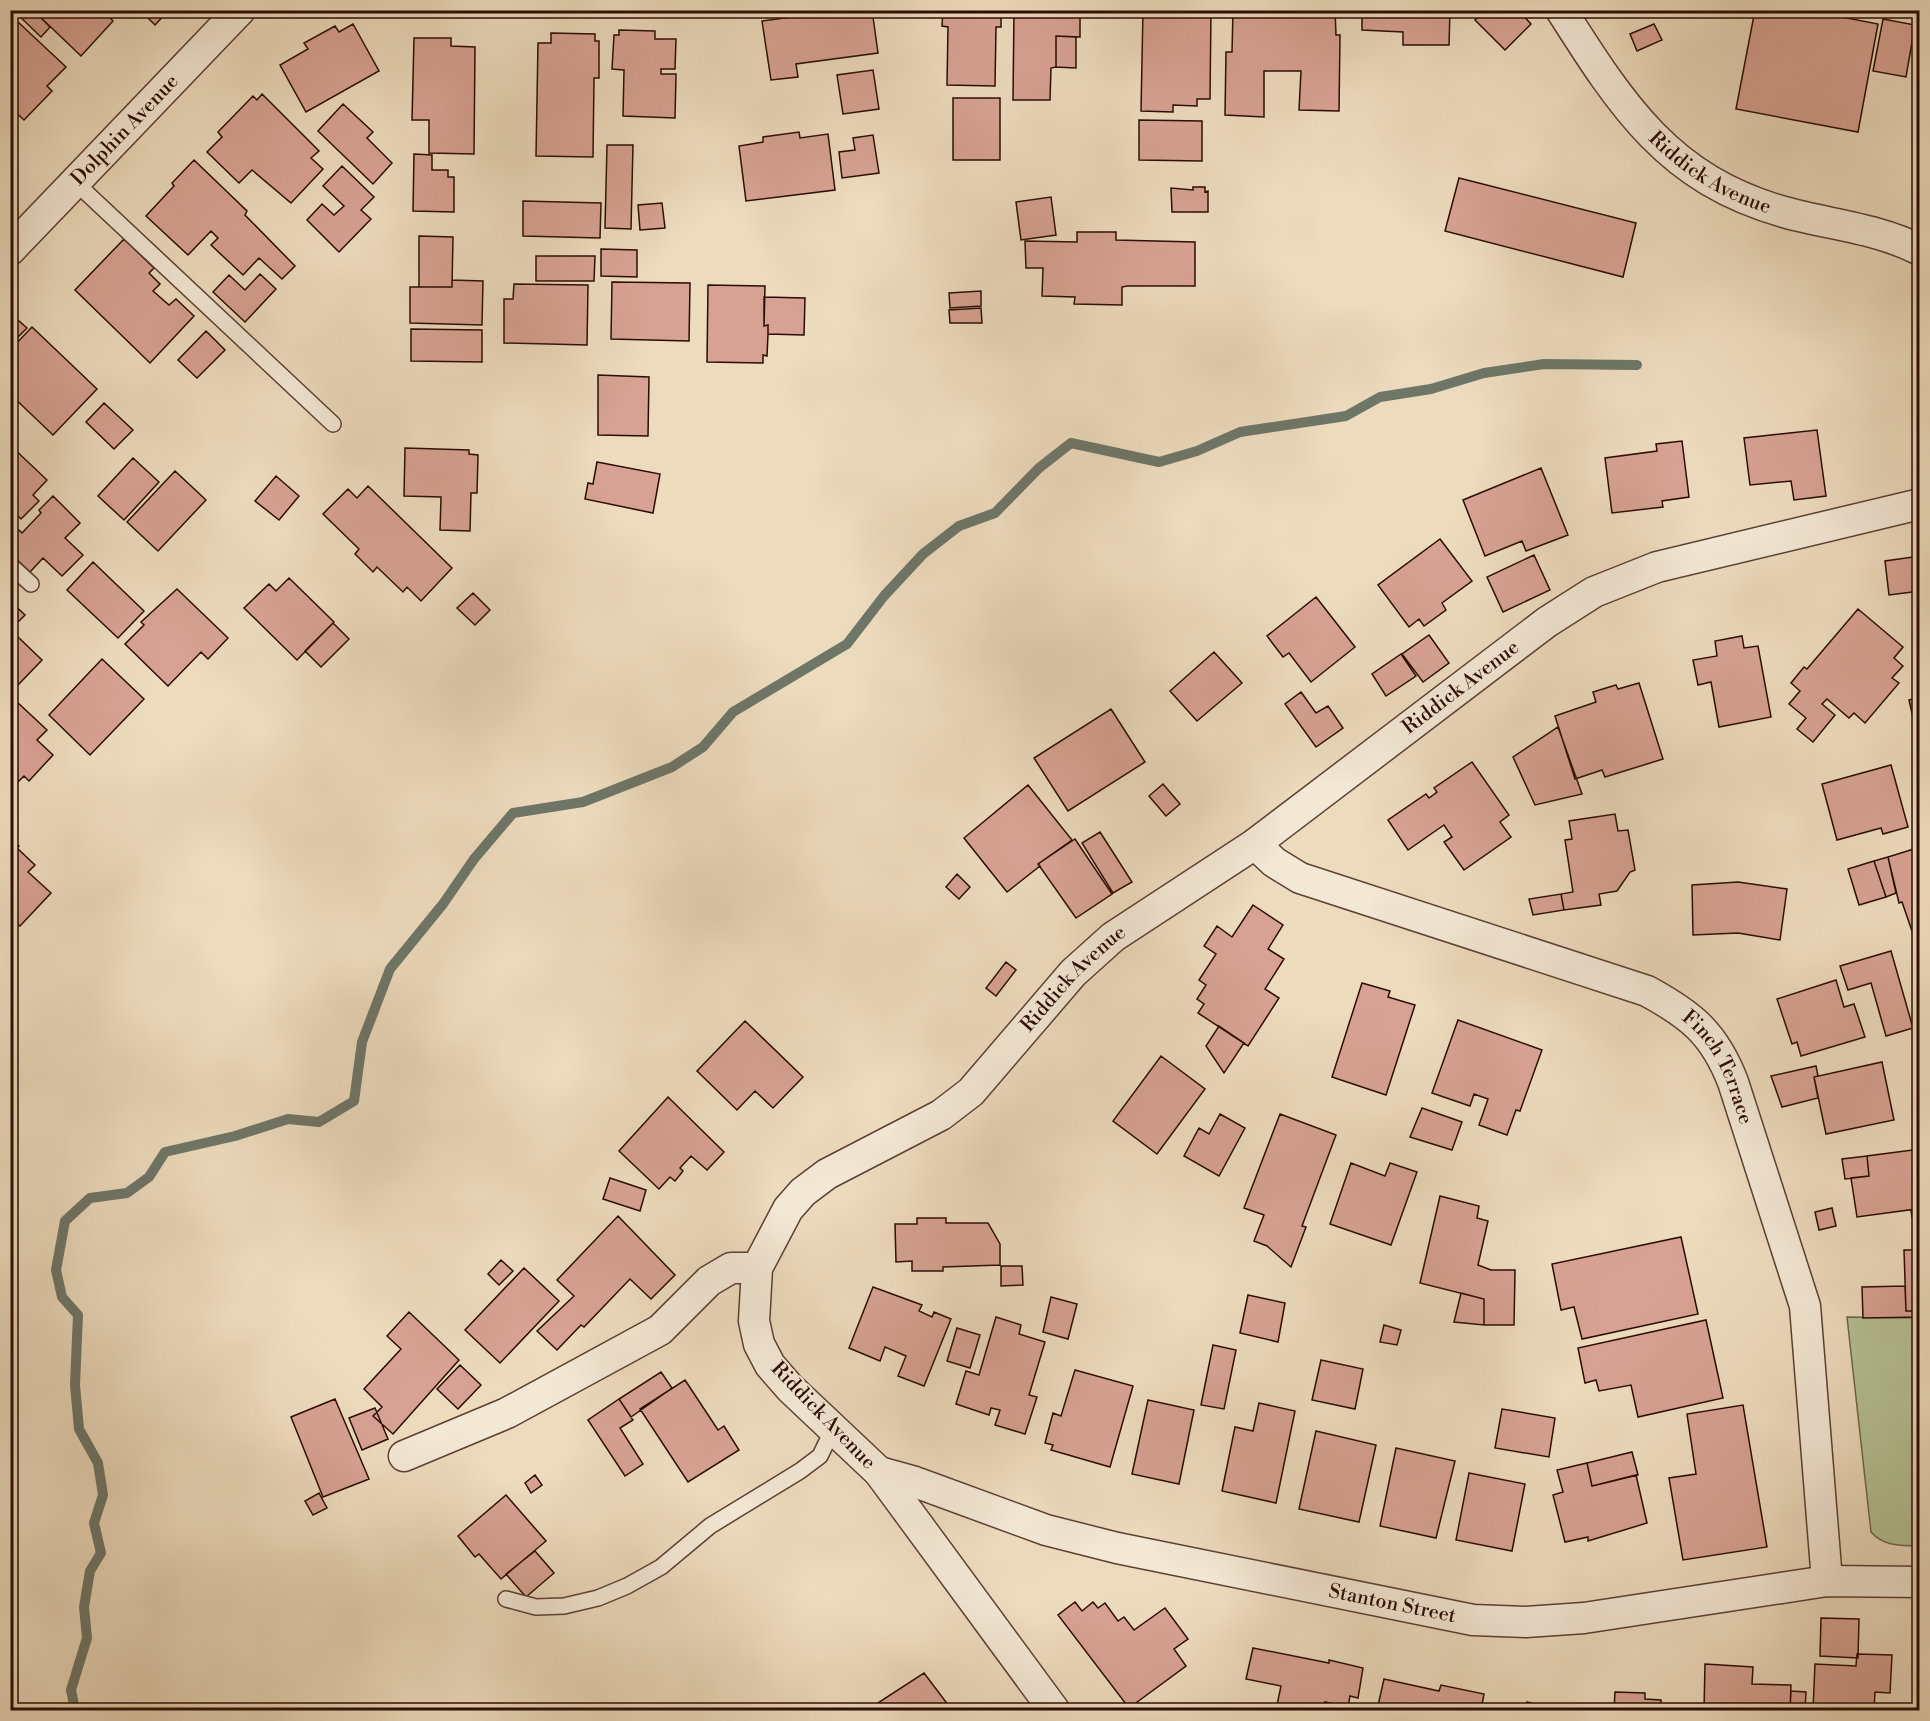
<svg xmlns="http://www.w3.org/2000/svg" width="1930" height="1721" viewBox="0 0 1930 1721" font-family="'Libre Bodoni',serif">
	<rect width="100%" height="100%" fill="#eddbbe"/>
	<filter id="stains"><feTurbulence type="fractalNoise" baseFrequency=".00333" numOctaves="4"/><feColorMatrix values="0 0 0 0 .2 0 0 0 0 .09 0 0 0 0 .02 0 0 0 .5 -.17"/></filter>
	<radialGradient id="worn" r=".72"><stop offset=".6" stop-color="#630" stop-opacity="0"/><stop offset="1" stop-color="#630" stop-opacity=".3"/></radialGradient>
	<path fill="#b4c195" stroke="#70664c" stroke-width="1.5" d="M 1847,1317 L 1919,1318 L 1919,1546 C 1901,1545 1884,1547 1871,1532 Z"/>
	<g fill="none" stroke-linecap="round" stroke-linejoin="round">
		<path stroke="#6e7668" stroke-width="10" d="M 75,1710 L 71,1690 L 87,1638 L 84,1607 L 90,1571 L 101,1553 L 94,1523 L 103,1495 L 98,1463 L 79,1429 L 75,1385 L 78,1315 L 62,1297 L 56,1270 L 65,1221 L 90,1198 L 127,1193 L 149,1177 L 165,1152 L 235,1136 L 288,1119 L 319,1122 L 354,1101 L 362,1042 L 390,969 L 443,904 L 474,859 L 513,813 L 583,802 L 672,767 L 703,747 L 733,712 L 847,644 L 884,596 L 923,554 L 959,526 L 995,513 L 1039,468 L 1071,443 L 1159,462 L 1197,451 L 1240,432 L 1346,416 L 1380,397 L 1431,389 L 1484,373 L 1544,364 L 1637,365"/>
	</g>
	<path fill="#d7a293" stroke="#2b0c03" stroke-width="1.5" d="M 13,10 L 33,10 L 50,27 L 41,37 Z
		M 33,10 L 103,10 L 113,21 L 81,56 Z
		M 140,10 L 169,10 L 155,25 Z
		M 812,10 L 872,10 L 878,53 L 796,64 L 798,77 L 771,80 L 762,21 L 813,14 Z
		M 943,10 L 1001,10 L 1001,27 L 996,27 L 995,86 L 947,85 L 948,27 L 942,26 Z
		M 1014,10 L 1080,10 L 1080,37 L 1056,36 L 1056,67 L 1051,68 L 1050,100 L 1013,100 Z
		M 1143,10 L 1211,10 L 1210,99 L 1197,99 L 1197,106 L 1173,105 L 1173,112 L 1141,111 Z
		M 1233,10 L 1335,10 L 1336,35 L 1340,35 L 1339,111 L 1299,110 L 1301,71 L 1264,71 L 1264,117 L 1225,115 L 1226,52 L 1232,52 Z
		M 1362,10 L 1450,10 L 1449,45 L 1403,45 L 1403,32 L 1362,30 Z
		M 1486,10 L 1518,10 L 1531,24 L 1505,50 L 1475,20 Z
		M 1755,10 L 1806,10 L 1878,24 L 1858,132 L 1736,109 Z
		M 1883,19 L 1915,25 L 1906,77 L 1873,71 Z
		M 18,22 L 66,67 L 47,86 L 52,91 L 24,120 L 10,107 L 10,30 Z
		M 353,24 L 379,71 L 306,112 L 280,65 L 308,49 L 304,43 L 335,26 L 339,32 Z
		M 1654,24 L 1662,40 L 1637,51 L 1630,34 Z
		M 619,30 L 655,31 L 655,39 L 676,39 L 675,69 L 661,69 L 661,74 L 676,74 L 675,118 L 623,116 L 624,70 L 612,69 L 614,35 L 619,35 Z
		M 551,33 L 595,34 L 595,41 L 599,41 L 599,78 L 594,78 L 593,157 L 536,156 L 538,43 L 551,43 Z
		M 1056,36 L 1076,37 L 1076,68 L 1056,67 Z
		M 414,38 L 451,38 L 451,46 L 475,47 L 474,154 L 429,153 L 429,120 L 412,120 Z
		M 873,70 L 879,109 L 843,114 L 837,75 Z
		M 262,94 L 319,151 L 311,158 L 323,169 L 291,203 L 252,170 L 239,183 L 207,152 L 222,137 L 218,132 L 253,96 L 257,100 Z
		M 953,98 L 1000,98 L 1000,160 L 953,160 Z
		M 343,104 L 373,132 L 367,138 L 392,163 L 373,184 L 318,131 Z
		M 1139,120 L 1202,121 L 1202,161 L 1139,160 Z
		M 799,132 L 800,138 L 828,134 L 835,190 L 746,201 L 739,146 L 763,142 L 763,137 Z
		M 873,135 L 879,173 L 842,178 L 839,152 L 855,150 L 853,138 Z
		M 607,145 L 633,145 L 631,229 L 605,228 Z
		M 414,154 L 432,155 L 432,170 L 448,170 L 448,177 L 454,177 L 454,212 L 413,211 Z
		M 194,160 L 247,211 L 245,215 L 295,266 L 282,279 L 259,258 L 243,275 L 211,245 L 218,238 L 211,231 L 188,255 L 146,216 L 174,186 L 172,183 Z
		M 342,166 L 374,197 L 361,210 L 371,219 L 339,252 L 307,220 L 322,204 L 334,215 L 344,206 L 323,186 Z
		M 1459,178 L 1636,223 L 1623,277 L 1445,231 Z
		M 1193,187 L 1205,187 L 1205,192 L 1208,191 L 1208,212 L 1172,212 L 1171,188 L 1193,190 Z
		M 1051,197 L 1056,235 L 1021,240 L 1016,202 Z
		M 523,201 L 601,203 L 600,238 L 523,236 Z
		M 662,203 L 665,228 L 640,230 L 638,205 Z
		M 1077,232 L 1116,232 L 1116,240 L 1195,242 L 1195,286 L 1127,286 L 1122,287 L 1122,305 L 1074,304 L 1075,297 L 1042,296 L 1043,268 L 1026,268 L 1025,241 L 1077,242 Z
		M 419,236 L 453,237 L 452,287 L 419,287 Z
		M 124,239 L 154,268 L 149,273 L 160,284 L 153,291 L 169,305 L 176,299 L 194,316 L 150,363 L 75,290 Z
		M 601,249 L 637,250 L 637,277 L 601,276 Z
		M 536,256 L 595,256 L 594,281 L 536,281 Z
		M 260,274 L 276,289 L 245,322 L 213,292 L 229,275 L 245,290 Z
		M 452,280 L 483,281 L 482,325 L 410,323 L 410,287 L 452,287 Z
		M 612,282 L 690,283 L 689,341 L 611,339 Z
		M 514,284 L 588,285 L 587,345 L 504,343 L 504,299 L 513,299 Z
		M 708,285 L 765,286 L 764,326 L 768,325 L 768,334 L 767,356 L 763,355 L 763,363 L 707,362 Z
		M 981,291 L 981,306 L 950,308 L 949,293 Z
		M 764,297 L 805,298 L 804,335 L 768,334 L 768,325 L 764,326 Z
		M 981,308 L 982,323 L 950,323 L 949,310 Z
		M 10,313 L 27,328 L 10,345 Z
		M 32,327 L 97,389 L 53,435 L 10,394 L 10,350 Z
		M 411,329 L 482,330 L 482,362 L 411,361 Z
		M 206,331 L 225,350 L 197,378 L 178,360 Z
		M 598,375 L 649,377 L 648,436 L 598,435 Z
		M 104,403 L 133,430 L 114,449 L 86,422 Z
		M 1817,430 L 1826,496 L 1794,500 L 1791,481 L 1750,485 L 1744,438 Z
		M 1682,441 L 1689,497 L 1662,501 L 1663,507 L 1612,513 L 1605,458 L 1657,451 L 1656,444 Z
		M 10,445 L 47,480 L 33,495 L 39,501 L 21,519 L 15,513 L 10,518 Z
		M 405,448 L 469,450 L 469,454 L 478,455 L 477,493 L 471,493 L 470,531 L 440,530 L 441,497 L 404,496 Z
		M 133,458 L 159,482 L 124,520 L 98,496 Z
		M 597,462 L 660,474 L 653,513 L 585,499 L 588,483 L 593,484 Z
		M 1541,468 L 1568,535 L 1526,551 L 1522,541 L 1485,556 L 1463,500 Z
		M 175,471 L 206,500 L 158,551 L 127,522 Z
		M 276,476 L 299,496 L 279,520 L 255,501 Z
		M 368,486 L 452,568 L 421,601 L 407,587 L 403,592 L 377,567 L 373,572 L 355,554 L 359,549 L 323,514 L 348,489 L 357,498 Z
		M 53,496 L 80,523 L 65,538 L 83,555 L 62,576 L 43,558 L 30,572 L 10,553 L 10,538 L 19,530 L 22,533 L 41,513 L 39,510 Z
		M 1440,539 L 1472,581 L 1442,603 L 1446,610 L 1424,626 L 1419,619 L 1409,627 L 1378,585 Z
		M 1534,555 L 1550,590 L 1503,612 L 1487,577 Z
		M 1920,556 L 1920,591 L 1889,595 L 1885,561 Z
		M 93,562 L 144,611 L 118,638 L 67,590 Z
		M 289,578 L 334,622 L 297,660 L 244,608 L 269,584 L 276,591 Z
		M 177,589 L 228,638 L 208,659 L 201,652 L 168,686 L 125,644 L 144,625 L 141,622 Z
		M 473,593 L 490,610 L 475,625 L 457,608 Z
		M 1316,597 L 1355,647 L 1311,682 L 1289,653 L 1283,657 L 1267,636 Z
		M 10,601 L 25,615 L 10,630 Z
		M 1858,609 L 1903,647 L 1894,658 L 1903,666 L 1892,678 L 1899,683 L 1865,723 L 1854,713 L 1849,718 L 1827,699 L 1822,704 L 1835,715 L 1813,742 L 1797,729 L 1806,718 L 1789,704 L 1800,691 L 1791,683 L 1804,667 L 1807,669 Z
		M 333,623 L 349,639 L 321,667 L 305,651 Z
		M 16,635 L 42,660 L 18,685 L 10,678 L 10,640 Z
		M 1429,635 L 1449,663 L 1423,682 L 1402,654 Z
		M 1742,636 L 1744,648 L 1758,646 L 1771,717 L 1719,727 L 1711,682 L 1698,685 L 1693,660 L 1717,656 L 1715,641 Z
		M 1214,652 L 1242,683 L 1197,721 L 1170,691 Z
		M 1401,654 L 1416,676 L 1386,696 L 1372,674 Z
		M 102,659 L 144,699 L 90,755 L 49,715 Z
		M 1639,683 L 1663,759 L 1605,777 L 1602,770 L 1575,779 L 1555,716 L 1596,702 L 1593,692 L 1616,685 L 1618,689 Z
		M 1301,692 L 1316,713 L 1328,706 L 1343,728 L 1316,747 L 1285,704 Z
		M 1920,697 L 1920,729 L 1916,730 L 1909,700 Z
		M 16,701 L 47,730 L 37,740 L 53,755 L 29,781 L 24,776 L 10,790 L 10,707 Z
		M 1111,709 L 1145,762 L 1068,811 L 1034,758 Z
		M 1558,727 L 1582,794 L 1535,805 L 1513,757 Z
		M 1472,762 L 1509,815 L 1500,822 L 1511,837 L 1464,870 L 1444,842 L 1452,837 L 1444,825 L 1408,850 L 1388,820 L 1426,794 L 1429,798 L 1437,792 L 1434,788 Z
		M 1891,765 L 1908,827 L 1883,834 L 1881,828 L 1837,840 L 1822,784 Z
		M 1163,784 L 1180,804 L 1166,816 L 1149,796 Z
		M 1028,785 L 1072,840 L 1038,864 L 1040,866 L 1007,892 L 964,838 Z
		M 1615,814 L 1618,831 L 1628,830 L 1635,870 L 1630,872 L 1617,891 L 1599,894 L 1601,905 L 1564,910 L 1561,894 L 1573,892 L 1565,840 L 1572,839 L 1569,821 Z
		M 1100,832 L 1132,882 L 1113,893 L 1082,843 Z
		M 10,838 L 19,846 L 17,848 L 35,865 L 28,872 L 51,893 L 20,926 L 10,917 Z
		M 1075,839 L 1112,894 L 1076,918 L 1038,864 Z
		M 1920,847 L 1920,929 L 1912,931 L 1902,902 L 1899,903 L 1888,857 Z
		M 1888,857 L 1896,893 L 1886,897 L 1874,861 Z
		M 1874,861 L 1886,897 L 1859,905 L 1848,869 Z
		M 957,874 L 970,887 L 959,899 L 946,887 Z
		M 1738,882 L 1787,889 L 1780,940 L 1738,933 L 1693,935 L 1692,885 Z
		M 1561,894 L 1564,910 L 1533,915 L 1529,899 Z
		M 1253,905 L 1283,925 L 1268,949 L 1284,959 L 1265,989 L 1279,998 L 1248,1046 L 1198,1013 L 1204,1004 L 1197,999 L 1206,985 L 1199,980 L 1216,954 L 1204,946 L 1217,926 L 1232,937 Z
		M 1891,951 L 1913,1028 L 1886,1036 L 1871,983 L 1848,990 L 1840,966 Z
		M 1006,962 L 1016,970 L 996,996 L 986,988 Z
		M 1836,980 L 1844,1007 L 1854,1004 L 1865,1037 L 1801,1056 L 1797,1042 L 1792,1044 L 1777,999 Z
		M 1362,983 L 1390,991 L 1388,997 L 1415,1005 L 1386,1095 L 1332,1077 Z
		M 1458,1020 L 1542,1050 L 1520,1111 L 1516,1110 L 1507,1135 L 1479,1125 L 1488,1099 L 1474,1094 L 1470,1106 L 1432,1093 Z
		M 745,1021 L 803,1077 L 773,1108 L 755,1091 L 737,1110 L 697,1071 Z
		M 1219,1026 L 1244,1043 L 1224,1073 L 1206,1046 Z
		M 1161,1056 L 1205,1089 L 1157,1154 L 1113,1121 Z
		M 1882,1062 L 1894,1120 L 1826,1134 L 1814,1077 Z
		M 1816,1066 L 1818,1076 L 1814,1077 L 1818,1098 L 1782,1107 L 1771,1076 Z
		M 668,1097 L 724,1152 L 707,1170 L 691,1156 L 680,1168 L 683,1171 L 675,1181 L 670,1177 L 659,1189 L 619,1151 Z
		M 1422,1108 L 1462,1122 L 1452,1150 L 1410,1137 Z
		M 1220,1114 L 1245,1128 L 1219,1176 L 1184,1156 L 1199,1128 L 1209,1134 Z
		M 1280,1114 L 1336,1135 L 1302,1226 L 1306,1227 L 1291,1267 L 1267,1246 L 1254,1241 L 1264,1215 L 1244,1208 Z
		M 1920,1149 L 1920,1193 L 1914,1193 L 1916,1209 L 1857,1217 L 1851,1178 L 1869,1176 L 1867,1156 Z
		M 1867,1156 L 1869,1176 L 1845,1179 L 1842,1159 Z
		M 1351,1163 L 1385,1176 L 1390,1163 L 1417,1172 L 1391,1245 L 1330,1224 Z
		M 610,1178 L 646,1190 L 640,1211 L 603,1199 Z
		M 1914,1193 L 1920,1193 L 1920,1216 L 1912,1217 L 1911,1210 L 1916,1209 Z
		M 1440,1196 L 1479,1206 L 1477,1218 L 1488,1221 L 1478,1265 L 1491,1270 L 1515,1270 L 1514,1325 L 1484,1325 L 1484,1299 L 1420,1283 Z
		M 1832,1208 L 1836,1226 L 1819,1230 L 1815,1212 Z
		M 618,1216 L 675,1275 L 651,1299 L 630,1279 L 584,1327 L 581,1325 L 557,1350 L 537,1331 L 574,1296 L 557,1280 Z
		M 917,1218 L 946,1218 L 946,1223 L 988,1223 L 1000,1244 L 1000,1265 L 943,1267 L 943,1271 L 912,1271 L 912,1261 L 896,1262 L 895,1224 L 917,1224 Z
		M 1681,1237 L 1698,1314 L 1582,1339 L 1574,1307 L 1561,1310 L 1552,1264 Z
		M 1904,1250 L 1920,1250 L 1920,1311 L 1906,1311 Z
		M 501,1260 L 513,1271 L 499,1285 L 488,1274 Z
		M 1001,1266 L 1022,1266 L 1023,1285 L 1001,1286 Z
		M 524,1268 L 559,1301 L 500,1363 L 465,1330 Z
		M 1905,1286 L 1906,1311 L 1920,1311 L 1920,1317 L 1863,1318 L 1862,1287 Z
		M 873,1287 L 922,1305 L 919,1311 L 932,1317 L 934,1312 L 951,1319 L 924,1386 L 898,1376 L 906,1356 L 885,1347 L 880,1361 L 849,1348 Z
		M 1461,1293 L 1484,1299 L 1484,1325 L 1454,1322 Z
		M 1248,1295 L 1285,1303 L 1278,1342 L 1240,1333 Z
		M 1051,1297 L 1077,1304 L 1068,1339 L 1043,1332 Z
		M 409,1312 L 459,1360 L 393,1434 L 373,1416 L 382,1407 L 364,1389 L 401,1349 L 387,1336 Z
		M 996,1317 L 1021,1325 L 1019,1334 L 1045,1342 L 1029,1395 L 1037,1397 L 1025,1434 L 995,1425 L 1000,1410 L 991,1408 L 989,1415 L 956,1404 L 966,1371 L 979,1375 Z
		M 1706,1320 L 1723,1398 L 1638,1417 L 1631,1385 L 1599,1391 L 1596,1380 L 1585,1383 L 1578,1348 Z
		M 1384,1325 L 1401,1330 L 1397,1345 L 1380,1342 Z
		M 957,1328 L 980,1335 L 970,1368 L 947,1361 Z
		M 1213,1345 L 1236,1350 L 1224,1409 L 1201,1405 Z
		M 1321,1360 L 1363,1369 L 1355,1409 L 1312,1400 Z
		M 460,1365 L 481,1385 L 458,1409 L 437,1389 Z
		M 1075,1370 L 1133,1386 L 1110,1467 L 1051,1450 L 1053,1445 L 1045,1443 L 1053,1413 L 1061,1416 Z
		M 661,1372 L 672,1388 L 631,1417 L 619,1399 Z
		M 685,1380 L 718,1430 L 724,1426 L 739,1450 L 688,1482 L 640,1409 Z
		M 335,1399 L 369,1479 L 323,1497 L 291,1417 Z
		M 619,1399 L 633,1420 L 620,1428 L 643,1464 L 625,1476 L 588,1420 Z
		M 1148,1400 L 1194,1410 L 1179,1484 L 1132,1474 Z
		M 1259,1403 L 1295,1411 L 1276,1503 L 1222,1491 L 1235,1427 L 1253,1431 Z
		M 1743,1405 L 1767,1547 L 1683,1560 L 1669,1478 L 1696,1474 L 1687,1414 Z
		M 375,1408 L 388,1439 L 362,1450 L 349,1418 Z
		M 1502,1409 L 1555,1418 L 1549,1457 L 1495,1448 Z
		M 1316,1431 L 1376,1445 L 1359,1522 L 1299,1509 Z
		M 1396,1448 L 1455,1461 L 1436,1538 L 1380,1526 Z
		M 1632,1452 L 1638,1475 L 1592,1486 L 1587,1463 Z
		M 1587,1463 L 1592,1486 L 1636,1475 L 1647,1523 L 1588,1541 L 1588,1537 L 1565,1542 L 1553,1495 L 1563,1492 L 1557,1470 Z
		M 1469,1473 L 1525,1484 L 1512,1551 L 1456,1540 Z
		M 535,1475 L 542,1485 L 531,1493 L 525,1483 Z
		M 319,1493 L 327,1508 L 313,1515 L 305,1501 Z
		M 506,1495 L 546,1541 L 501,1579 L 479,1554 L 475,1557 L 458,1536 Z
		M 535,1551 L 554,1573 L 526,1597 L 506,1574 Z
		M 1075,1602 L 1082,1611 L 1093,1602 L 1098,1608 L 1105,1603 L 1118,1621 L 1124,1617 L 1134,1630 L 1165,1608 L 1188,1639 L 1174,1649 L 1186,1666 L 1129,1708 L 1058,1615 Z
		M 1821,1618 L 1859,1619 L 1858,1658 L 1820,1656 Z
		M 1253,1648 L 1329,1663 L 1329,1660 L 1363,1668 L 1358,1698 L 1350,1696 L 1348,1707 L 1325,1702 L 1323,1710 L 1277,1705 L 1281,1686 L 1246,1679 Z
		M 1857,1654 L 1892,1655 L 1890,1693 L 1875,1692 L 1874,1710 L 1813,1710 L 1815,1664 L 1856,1666 Z
		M 1705,1664 L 1753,1667 L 1752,1684 L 1791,1685 L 1790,1710 L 1704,1710 Z
		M 924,1673 L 952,1710 L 867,1710 Z
		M 1384,1679 L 1439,1691 L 1441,1685 L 1484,1694 L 1481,1710 L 1377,1710 Z
		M 1791,1691 L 1806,1692 L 1805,1710 L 1790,1710 Z
		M 1615,1692 L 1645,1693 L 1645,1699 L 1661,1700 L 1661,1710 L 1614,1710 Z
		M 1527,1702 L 1559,1710 L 1525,1710 Z"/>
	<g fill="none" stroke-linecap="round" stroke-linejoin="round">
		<g stroke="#5c4032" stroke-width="18">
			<path id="service" d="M 75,182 L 333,424
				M 10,565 L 31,584
				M 506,1599 L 536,1607 L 564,1606 L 598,1598 L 627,1586 L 661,1567 L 710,1526 L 800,1471 L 820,1456 L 833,1429"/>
		</g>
		<g stroke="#5c4032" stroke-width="33">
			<g id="minor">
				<path id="s1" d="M 1561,10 C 1622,106 1669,180 1784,212 C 1830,225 1877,228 1920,250"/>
				<path id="s2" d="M 10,250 L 240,10"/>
				<path id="s3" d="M 1255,844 L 1274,862 L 1300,878 L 1647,991 C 1691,1015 1714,1033 1733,1082 L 1805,1306 L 1827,1581"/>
				<path d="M 404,1456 L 507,1413 L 660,1330 L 709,1281 L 731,1268 L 757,1268"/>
				<path id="s4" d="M 879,1472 L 915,1482 L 1046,1530 L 1117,1548 L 1473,1620 L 1526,1622 L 1584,1618 L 1827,1581 L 1920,1582"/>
				<path id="s5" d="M 1054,1710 L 879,1472 L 790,1388 L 770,1365 L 759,1344 L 754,1321 L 757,1268 L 788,1209 L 803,1192 L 827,1174 L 941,1115 L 971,1092 L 1073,973 L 1113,937 L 1255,844 L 1547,622 L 1594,592 L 1657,567 L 1920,504"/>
			</g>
		</g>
		<use href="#service" stroke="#f3e8d5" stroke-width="15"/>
		<use href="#minor" stroke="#f3e8d5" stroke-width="30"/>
	</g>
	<g text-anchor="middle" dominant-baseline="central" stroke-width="4.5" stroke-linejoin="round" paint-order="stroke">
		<g font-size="20" fill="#2b0c03" stroke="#f3e8d5">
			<text stroke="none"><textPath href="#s2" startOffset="166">Dolphin Avenue</textPath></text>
			<text stroke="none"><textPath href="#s1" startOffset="225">Riddick Avenue</textPath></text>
			<text stroke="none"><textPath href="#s5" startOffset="1473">Riddick Avenue</textPath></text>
			<text stroke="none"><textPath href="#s5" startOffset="987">Riddick Avenue</textPath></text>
			<text stroke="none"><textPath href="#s3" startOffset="530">Finch Terrace</textPath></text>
			<text transform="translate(823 1416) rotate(46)">Riddick Avenue</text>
			<text stroke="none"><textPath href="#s4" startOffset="531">Stanton Street</textPath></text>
		</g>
	</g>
	<rect width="1930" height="1721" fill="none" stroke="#eddbbe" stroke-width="36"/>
	<rect x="12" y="12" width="1906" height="1697" fill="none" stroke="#2b0c03" stroke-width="3"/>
	<rect x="18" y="18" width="1894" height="1685" fill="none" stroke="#2b0c03" stroke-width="1.5"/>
	<rect width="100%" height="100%" filter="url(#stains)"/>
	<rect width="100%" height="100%" fill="url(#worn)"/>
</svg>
